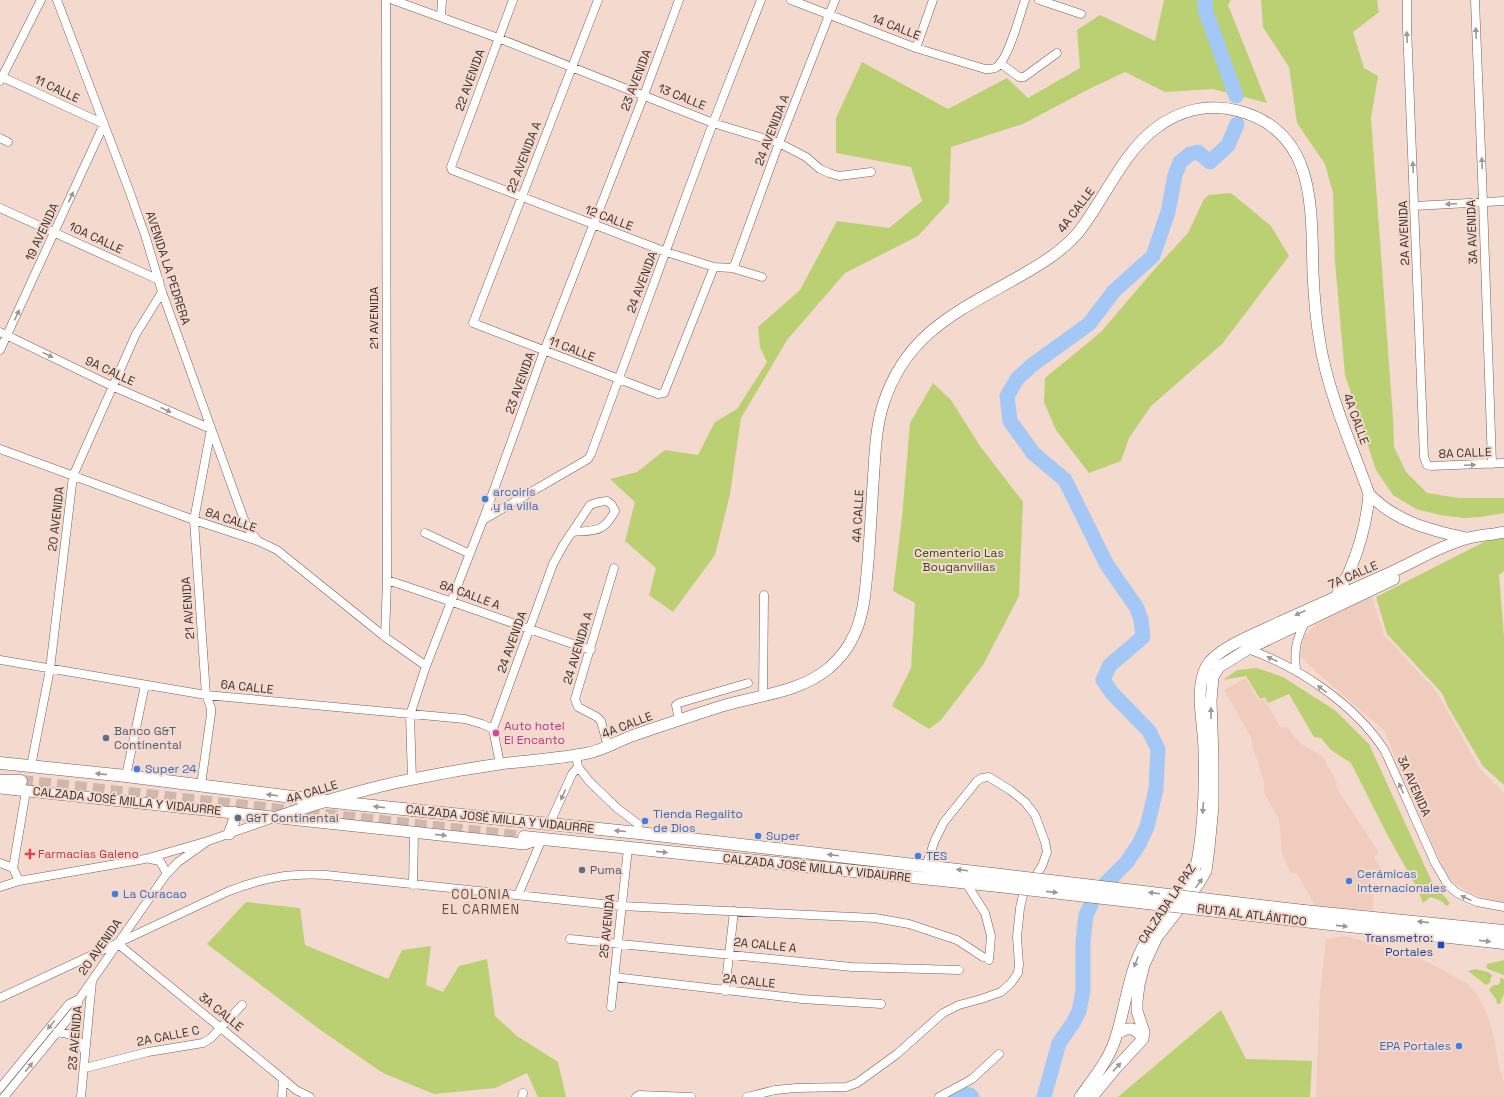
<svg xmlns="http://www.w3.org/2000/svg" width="1504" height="1097" viewBox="0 0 1504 1097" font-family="'Space Grotesk',sans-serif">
	<rect width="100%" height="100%" fill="#f4d9ce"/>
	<path fill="#efccbe" d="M 1371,595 L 1384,635 L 1433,688 L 1440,698 L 1480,769 L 1504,793 L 1504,902 L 1488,899 L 1472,894 L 1454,883 L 1443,867 L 1401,773 L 1385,731 L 1322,677 L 1300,656 L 1304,637 L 1317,623 L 1332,614 Z
		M 1246,678 L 1259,701 L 1264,699 L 1281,728 L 1287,727 L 1300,743 L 1323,757 L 1337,783 L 1335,785 L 1379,853 L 1374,857 L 1383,870 L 1370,870 L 1370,888 L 1374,888 L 1373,910 L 1329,909 L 1314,907 L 1314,903 L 1297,874 L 1291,873 L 1282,854 L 1279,819 L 1264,793 L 1264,781 L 1252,745 L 1251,737 L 1224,690 Z
		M 1345,936 L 1409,954 L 1427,962 L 1465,982 L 1476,992 L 1487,1014 L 1494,1037 L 1498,1062 L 1504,1082 L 1504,1097 L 1316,1097 L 1320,992 L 1326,939 Z"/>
	<path fill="#bad073" d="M 1164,0 L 1231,0 L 1228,5 L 1267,103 L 1213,89 L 1165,92 L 1125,72 L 1089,89 L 1023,124 L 951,147 L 949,202 L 918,236 L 845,273 L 787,340 L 741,418 L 730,494 L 715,555 L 673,612 L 649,595 L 656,568 L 625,541 L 635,502 L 610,479 L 637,472 L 665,450 L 698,455 L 715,422 L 737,409 L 767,362 L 760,347 L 758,327 L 800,290 L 837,221 L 889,228 L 922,201 L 911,167 L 836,153 L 836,118 L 862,62 L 948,109 L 1007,78 L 1028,98 L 1080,68 L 1077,30 L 1100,15 L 1155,41 Z
		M 1261,0 L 1377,0 L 1379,12 L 1353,32 L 1364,68 L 1378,76 L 1371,118 L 1393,418 L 1394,447 L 1406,472 L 1427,493 L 1459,498 L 1504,498 L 1504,513 L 1480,517 L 1463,518 L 1440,515 L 1416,509 L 1393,495 L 1376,470 L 1345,375 L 1335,262 L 1333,193 L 1325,164 L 1297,123 L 1289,67 L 1263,27 Z
		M 1231,193 L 1271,226 L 1289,256 L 1222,344 L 1151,406 L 1129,438 L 1121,461 L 1089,473 L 1056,430 L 1044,402 L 1045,378 L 1101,332 L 1152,272 L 1188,233 L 1204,199 L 1209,195 Z
		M 933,383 L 951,400 L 980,446 L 1023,502 L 1019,596 L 983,665 L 941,720 L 929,729 L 892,706 L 911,668 L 915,603 L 893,591 L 902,517 L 910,423 Z
		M 1504,537 L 1504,571 L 1499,575 L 1504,636 L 1504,785 L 1483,766 L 1448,707 L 1442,693 L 1387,634 L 1376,597 L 1486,541 Z
		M 1257,668 L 1283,677 L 1336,711 L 1369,744 L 1432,882 L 1450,903 L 1447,906 L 1441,901 L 1431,897 L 1423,903 L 1417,888 L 1388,836 L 1351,763 L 1331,750 L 1321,738 L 1314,737 L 1289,694 L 1268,703 L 1265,697 L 1260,699 L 1246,676 L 1223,680 L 1237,670 Z
		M 246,902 L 300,908 L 305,945 L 388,979 L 402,950 L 431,946 L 426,985 L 443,992 L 459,966 L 487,959 L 495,1016 L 517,1036 L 558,1062 L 566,1097 L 538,1097 L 527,1073 L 495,1088 L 434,1094 L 383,1073 L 319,1029 L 207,944 Z
		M 1504,960 L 1504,975 L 1488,969 L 1486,967 L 1487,964 Z
		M 1476,969 L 1488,972 L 1493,976 L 1491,977 C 1490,981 1491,983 1486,985 L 1468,971 Z
		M 1500,978 L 1504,979 L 1504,994 L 1500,1004 L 1497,1004 L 1496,999 L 1489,990 L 1493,985 L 1498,985 L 1500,983 Z
		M 1221,1010 L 1246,1059 L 1312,1061 L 1310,1097 L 1118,1097 Z"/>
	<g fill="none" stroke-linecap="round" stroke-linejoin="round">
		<path stroke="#a4c8f6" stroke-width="15" d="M 1205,0 L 1205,9 L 1236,96
			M 946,1097 L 955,1093 L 970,1095 L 972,1097
			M 1044,1097 L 1059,1043 L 1073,1023 L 1079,1011 L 1083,991 L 1083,941 L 1086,915 L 1097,892 L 1127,862 L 1139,844 L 1147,827 L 1156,789 L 1158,749 L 1149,731 L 1112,693 L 1103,680 L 1110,665 L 1143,637 L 1141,620 L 1137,608 L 1107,565 L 1065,480 L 1033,453 L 1010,421 L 1007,396 L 1017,379 L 1032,365 L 1089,324 L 1114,291 L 1153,256 L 1168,212 L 1175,175 L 1180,162 L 1190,154 L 1198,152 L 1210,162 L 1228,145 L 1237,124"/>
		<path stroke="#cfb7ae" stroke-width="12" stroke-dasharray="12 6" stroke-linecap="butt" d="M 21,781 L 524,837"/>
		<g stroke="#776056" stroke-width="9">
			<path id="minor" d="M 57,0 L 129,190 L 146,238 L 162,292 L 242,514 L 247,527 L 258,541
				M 393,0 L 498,38 L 713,123 L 779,143 L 806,157 L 820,169 L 829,173 L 839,176 L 871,172
				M 513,0 L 451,167 L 452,170 L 666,252 L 714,267 L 732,268 L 762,277
				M 598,0 L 473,323 L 658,394 L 664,393 L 714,267
				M 791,0 L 916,48 L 985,69 C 988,69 992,69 995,68 C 1008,62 1020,14 1025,0
				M 1039,0 L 1081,14
				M 1407,0 L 1407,27 L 1424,457 L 1427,465 L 1431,466 L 1504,463
				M 1475,0 L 1483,202 L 1492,464
				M 441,17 L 442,0
				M 916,48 L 933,0
				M 1000,63 L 1019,77 L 1024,77 L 1057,53
				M 0,76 L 104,124 L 0,350
				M 0,81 L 41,0
				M 0,138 L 8,142
				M 1415,206 L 1504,201
				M 0,208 L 159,280
				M 732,268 L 735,264 L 779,143 L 835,0
				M 0,332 L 112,386 L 211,429 L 194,520 L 206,695 L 211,708 L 211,714 L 201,785
				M 0,449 L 194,520 L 258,541 L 277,550 L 385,637 L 426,666
				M 483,520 L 588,459 L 591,454 L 713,123 L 761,0
				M 425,533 L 470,554
				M 387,580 C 455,602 522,627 591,650
				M 385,637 L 387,580 L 386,0
				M 1245,648 C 1297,666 1354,703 1385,751 L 1435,863 L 1448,885 L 1457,893 L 1477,902 L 1504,907
				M 0,660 L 206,695 L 465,719 L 482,724 L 493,729
				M 1296,670 C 1294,649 1296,641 1305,622
				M 763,696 L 764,595
				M 679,720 L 676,705 L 679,703 L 748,683
				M 608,747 L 601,721 L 597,717 L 578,707 L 575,699 L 614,568
				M 576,755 L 578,767 L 589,781 L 617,808 L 638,824 L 639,833
				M 500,764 L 493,729 L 553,564 L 564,544 L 590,505 L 599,502 L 607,501 L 612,505 L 615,511 C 603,533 596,530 573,532
				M 31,766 L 50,669 L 73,476 L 136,334 L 162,292
				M 126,776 L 145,685
				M 412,779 L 410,715 L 426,666 L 483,520 L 544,351 L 644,95 L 679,0
				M 549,825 L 572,774 L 578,767
				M 150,859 L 160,861 L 167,874
				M 0,863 L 13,868
				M 19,881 L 13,868 L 26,791
				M 966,883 L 985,913 L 991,936 L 989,960
				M 413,885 L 414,832
				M 0,887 L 19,881 L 145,859 L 208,841 L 274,818
				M 518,895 L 542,839
				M 570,939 L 852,967 L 959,970
				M 117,943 L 283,1079 L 296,1090 L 310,1097
				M 614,977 L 802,999 L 881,1004
				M 725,991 L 734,911
				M 0,998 L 229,891 C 263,878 289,873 326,875 L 621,906 L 875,918 L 909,924 L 957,940 L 983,957
				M 611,1007 L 628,848
				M 57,1032 C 73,1034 78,1037 85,1052
				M 85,1068 L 148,1052 L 203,1043 L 211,1038 L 242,1005
				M 0,1088 L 69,1004 L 79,999
				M 4,1097 L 77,1008 L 79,999 L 165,876 L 178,862 L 208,841
				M 81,1097 L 92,981
				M 282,1097 L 283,1079
				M 522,1097 L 523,1093
				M 636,1097 L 639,1095 L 691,1097
				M 747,1097 L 775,1090 L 796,1088 L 846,1087 L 857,1083 L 897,1054 L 943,1013 L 959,1005 L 981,999 L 1001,992 L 1011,983 L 1018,973 L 1019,964 L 1017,937 L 1020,908 L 1023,895 L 1042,866 L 1047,852 L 1045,842 L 1035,815 L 1025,802 L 1010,790 L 989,777 L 982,778 L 977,781 L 944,822 L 935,840 L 926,866
				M 939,1097 L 972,1079 L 999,1054"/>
		</g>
		<g stroke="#776056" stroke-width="12">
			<path id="major" d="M 1369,494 C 1396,522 1430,530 1466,538
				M 0,788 L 524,844 L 540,839
				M 277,817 C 321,802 367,788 413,779 C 442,773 471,768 500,764 C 530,760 559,759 588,753 C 603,750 615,743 629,737 C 660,726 691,716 722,706 C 758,695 799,693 829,668 C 838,660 846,651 851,641 C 863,620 865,596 867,573 C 870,543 871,514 873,484 C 875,458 875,431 883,405 C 906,332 959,311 1020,276 C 1041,264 1061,252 1077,234 C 1103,202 1123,152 1156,128 C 1180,110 1209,103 1239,111 C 1317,132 1311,209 1313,273 C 1314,296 1316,320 1320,343 C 1328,393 1352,446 1369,494 C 1367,520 1360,546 1350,570 C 1344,583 1336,595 1331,609
				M 229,834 C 232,826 236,820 234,812
				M 1117,1034 C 1129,1026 1135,1027 1143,1039
				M 1080,1097 C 1093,1079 1108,1061 1115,1040 C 1126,1007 1128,971 1146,941 C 1160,918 1194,883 1198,857 C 1204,822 1205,786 1204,750 C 1204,724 1194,692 1206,667 C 1216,648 1260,632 1280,622 C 1315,606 1350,591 1385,575 C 1411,564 1437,547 1465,539 C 1477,535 1491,535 1504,532
				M 1092,1097 L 1116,1068 L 1143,1039 L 1144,1032 L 1137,1011 L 1137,1001 L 1139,985 L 1144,965 L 1157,937 L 1199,883 L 1206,871 L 1209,848 L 1213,806 L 1213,758 L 1211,701 L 1213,677 L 1219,667 L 1248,649 L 1394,579"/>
		</g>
		<g stroke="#776056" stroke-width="13">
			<path id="highway" d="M 0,763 L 126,776 L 324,801 L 639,833 L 1001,875
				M 0,781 L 21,781
				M 524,837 L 999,886
				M 1304,911 L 1504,931
				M 1303,921 L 1504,943"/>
		</g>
		<use href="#minor" stroke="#fff" stroke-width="8"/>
		<use href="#major" stroke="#fff" stroke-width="11"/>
		<use href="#highway" stroke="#fff" stroke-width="12"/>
		<g stroke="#776056" stroke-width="13" stroke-linecap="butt">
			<path id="highway-bridge" d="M 1001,875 L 1304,911
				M 999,886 L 1303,921"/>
		</g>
		<use href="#highway-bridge" stroke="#fff" stroke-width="12"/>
	</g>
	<defs><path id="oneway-solid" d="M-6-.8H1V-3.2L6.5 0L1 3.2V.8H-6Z"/></defs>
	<g fill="#9d9896">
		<use href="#oneway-solid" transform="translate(1476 33) rotate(-92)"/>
		<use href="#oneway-solid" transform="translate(1407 37) rotate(-93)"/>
		<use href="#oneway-solid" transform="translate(1482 163) rotate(-92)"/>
		<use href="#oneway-solid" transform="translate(1413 167) rotate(-93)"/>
		<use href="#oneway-solid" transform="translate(71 197) rotate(-65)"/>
		<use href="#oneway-solid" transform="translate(1451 204) rotate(177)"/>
		<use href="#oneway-solid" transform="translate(17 315) rotate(-65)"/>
		<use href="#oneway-solid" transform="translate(48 355) rotate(26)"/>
		<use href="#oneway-solid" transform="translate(166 410) rotate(24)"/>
		<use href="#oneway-solid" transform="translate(1470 465) rotate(-3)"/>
		<use href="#oneway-solid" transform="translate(1300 613) rotate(155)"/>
		<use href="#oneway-solid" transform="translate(1272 659) rotate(-155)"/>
		<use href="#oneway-solid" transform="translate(1322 689) rotate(-143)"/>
		<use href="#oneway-solid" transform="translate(1211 713) rotate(-91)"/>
		<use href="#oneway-solid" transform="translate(101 774) rotate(-174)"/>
		<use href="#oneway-solid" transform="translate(1401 788) rotate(-114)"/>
		<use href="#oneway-solid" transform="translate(272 795) rotate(-173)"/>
		<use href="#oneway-solid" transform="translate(563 795) rotate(114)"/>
		<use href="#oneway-solid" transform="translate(379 807) rotate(-174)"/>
		<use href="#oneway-solid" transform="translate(1203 808) rotate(94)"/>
		<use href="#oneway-solid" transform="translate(620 831) rotate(-175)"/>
		<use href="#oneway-solid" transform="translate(441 835) rotate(6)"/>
		<use href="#oneway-solid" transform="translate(662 852) rotate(6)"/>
		<use href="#oneway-solid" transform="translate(833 855) rotate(-173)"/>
		<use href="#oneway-solid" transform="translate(962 870) rotate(-173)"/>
		<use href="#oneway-solid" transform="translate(1199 883) rotate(-54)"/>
		<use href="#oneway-solid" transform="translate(1052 892) rotate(6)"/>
		<use href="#oneway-solid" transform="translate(1154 893) rotate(-173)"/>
		<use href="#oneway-solid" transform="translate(1466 898) rotate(-156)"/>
		<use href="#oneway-solid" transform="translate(1423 922) rotate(-174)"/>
		<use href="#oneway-solid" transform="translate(1342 926) rotate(6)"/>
		<use href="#oneway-solid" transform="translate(1485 941) rotate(6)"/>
		<use href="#oneway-solid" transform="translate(1136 962) rotate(111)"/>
		<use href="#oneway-solid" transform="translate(51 1025) rotate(130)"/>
		<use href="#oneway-solid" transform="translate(29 1067) rotate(-51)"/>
		<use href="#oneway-solid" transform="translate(1117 1067) rotate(-47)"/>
	</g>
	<g fill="#3f7fe0" stroke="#f4d9ce" stroke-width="1.5">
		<circle cx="485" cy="499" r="4"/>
		<circle cx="137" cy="769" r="4"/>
		<circle cx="645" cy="821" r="4"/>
		<circle cx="758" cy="836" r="4"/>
		<circle cx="918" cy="856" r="4"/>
		<circle cx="1349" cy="881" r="4"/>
		<circle cx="115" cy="894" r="4"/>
		<circle cx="1459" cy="1046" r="4"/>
	</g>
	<circle fill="#d1479c" stroke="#f4d9ce" stroke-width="1.5" cx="496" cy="733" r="4"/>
	<g fill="#5c6f8a" stroke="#f4d9ce" stroke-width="1.5">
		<circle cx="106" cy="738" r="4"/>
		<circle cx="238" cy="818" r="4"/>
		<circle cx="582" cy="870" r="4"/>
	</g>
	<path fill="#e0444e" stroke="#f4d9ce" stroke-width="1.5" d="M28 848h4v4h4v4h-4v4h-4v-4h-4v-4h4z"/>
	<rect fill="#1a4fb4" stroke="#f4d9ce" stroke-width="1.5" x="1437" y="941" width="8" height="8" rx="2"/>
	<g text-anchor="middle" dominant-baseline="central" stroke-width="4" stroke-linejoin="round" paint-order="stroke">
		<g font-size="12" fill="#3b312d" stroke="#f4d9ce">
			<text transform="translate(896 27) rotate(21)">14 CALLE</text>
			<text transform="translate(470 80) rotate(-70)">22 AVENIDA</text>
			<text transform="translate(636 80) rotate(-69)">23 AVENIDA</text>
			<text transform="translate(57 89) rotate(25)">11 CALLE</text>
			<text transform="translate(682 97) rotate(22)">13 CALLE</text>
			<text transform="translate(772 130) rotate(-69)">24 AVENIDA A</text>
			<text transform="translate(524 157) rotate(-69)">22 AVENIDA A</text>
			<text transform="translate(1076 210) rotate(-53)">4A CALLE</text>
			<text transform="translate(609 218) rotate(21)">12 CALLE</text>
			<text transform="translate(42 232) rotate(-65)">19 AVENIDA</text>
			<text transform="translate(1472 232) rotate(-92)">3A AVENIDA</text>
			<text transform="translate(1404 233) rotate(-92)">2A AVENIDA</text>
			<text transform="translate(96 238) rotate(25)">10A CALLE</text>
			<text transform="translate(168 268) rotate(72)">AVENIDA LA PEDRERA</text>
			<text transform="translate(642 282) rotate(-69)">24 AVENIDA</text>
			<text transform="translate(374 318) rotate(-90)">21 AVENIDA</text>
			<text transform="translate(572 349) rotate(21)">11 CALLE</text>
			<text transform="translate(110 371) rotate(25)">9A CALLE</text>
			<text transform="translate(520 383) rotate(-70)">23 AVENIDA</text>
			<text transform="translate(1356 419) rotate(70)">4A CALLE</text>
			<text transform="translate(1465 453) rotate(-2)">8A CALLE</text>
			<text transform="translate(858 516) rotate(-87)">4A CALLE</text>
			<text transform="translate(56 519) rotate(-83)">20 AVENIDA</text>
			<text transform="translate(231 520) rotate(18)">8A CALLE</text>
			<text transform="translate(1353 575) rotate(-23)">7A CALLE</text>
			<text transform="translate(470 595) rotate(20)">8A CALLE A</text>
			<text transform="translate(188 608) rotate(-94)">21 AVENIDA</text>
			<text transform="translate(512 642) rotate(-70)">24 AVENIDA</text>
			<text transform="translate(578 648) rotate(-73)">24 AVENIDA A</text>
			<text transform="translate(247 687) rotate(6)">6A CALLE</text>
			<text transform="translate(627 725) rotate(-21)">4A CALLE</text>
			<text transform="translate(1414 786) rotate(66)">3A AVENIDA</text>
			<text transform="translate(312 792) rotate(-17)">4A CALLE</text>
			<text transform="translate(127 801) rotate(6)">CALZADA JOSÉ MILLA Y VIDAURRE</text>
			<text transform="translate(500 819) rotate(6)">CALZADA JOSÉ MILLA Y VIDAURRE</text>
			<text transform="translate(817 868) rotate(6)">CALZADA JOSÉ MILLA Y VIDAURRE</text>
			<text transform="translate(1167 904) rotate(-56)">CALZADA LA PAZ</text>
			<text transform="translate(1252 915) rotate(7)">RUTA AL ATLÁNTICO</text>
			<text transform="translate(607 926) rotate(-84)">25 AVENIDA</text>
			<text transform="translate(765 945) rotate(6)">2A CALLE A</text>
			<text transform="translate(100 947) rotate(-55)">20 AVENIDA</text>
			<text transform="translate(749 981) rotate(6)">2A CALLE</text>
			<text transform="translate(221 1012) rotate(39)">3A CALLE</text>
			<text transform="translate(168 1036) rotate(-11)">2A CALLE C</text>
			<text transform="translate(75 1038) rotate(-85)">23 AVENIDA</text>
		</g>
		<g font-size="12" fill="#366cbe" stroke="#f4d9ce" text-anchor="start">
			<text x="493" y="492">arcoiris<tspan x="493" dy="14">y la villa</tspan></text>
			<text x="145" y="769">Super 24</text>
			<text x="653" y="814">Tienda Regalito<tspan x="653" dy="14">de Dios</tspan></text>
			<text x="766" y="836">Super</text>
			<text x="926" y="856">TES</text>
			<text x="1357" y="874">Cerámicas<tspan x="1357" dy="14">Internacionales</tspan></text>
			<text x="123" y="894">La Curacao</text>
			<text x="1451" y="1046" text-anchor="end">EPA Portales</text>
		</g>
		<g font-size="12" fill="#404920" stroke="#f4d9ce">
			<text x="959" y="553">Cementerio Las<tspan x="959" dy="14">Bouganvilias</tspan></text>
		</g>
		<g font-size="12" fill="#b23c85" stroke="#f4d9ce" text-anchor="start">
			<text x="504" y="726">Auto hotel<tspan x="504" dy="14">El Encanto</tspan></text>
		</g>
		<g font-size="12" fill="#4e5e75" stroke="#f4d9ce" text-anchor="start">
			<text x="114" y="731">Banco G&amp;T<tspan x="114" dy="14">Continental</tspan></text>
			<text x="246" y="818">G&amp;T Continental</text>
			<text x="590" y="870">Puma</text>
		</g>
		<g font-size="12" fill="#be3a42" stroke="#f4d9ce" text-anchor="start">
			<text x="38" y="854">Farmacias Galeno</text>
		</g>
		<g font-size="12" fill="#164399" stroke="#f4d9ce" text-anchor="end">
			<text x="1433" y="938">Transmetro:<tspan x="1433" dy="14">Portales</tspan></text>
		</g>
		<g font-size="13" letter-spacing="1" fill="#654f46" stroke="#f4d9ce">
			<text x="481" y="894">COLONIA<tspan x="481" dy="15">EL CARMEN</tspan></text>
		</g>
	</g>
</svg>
